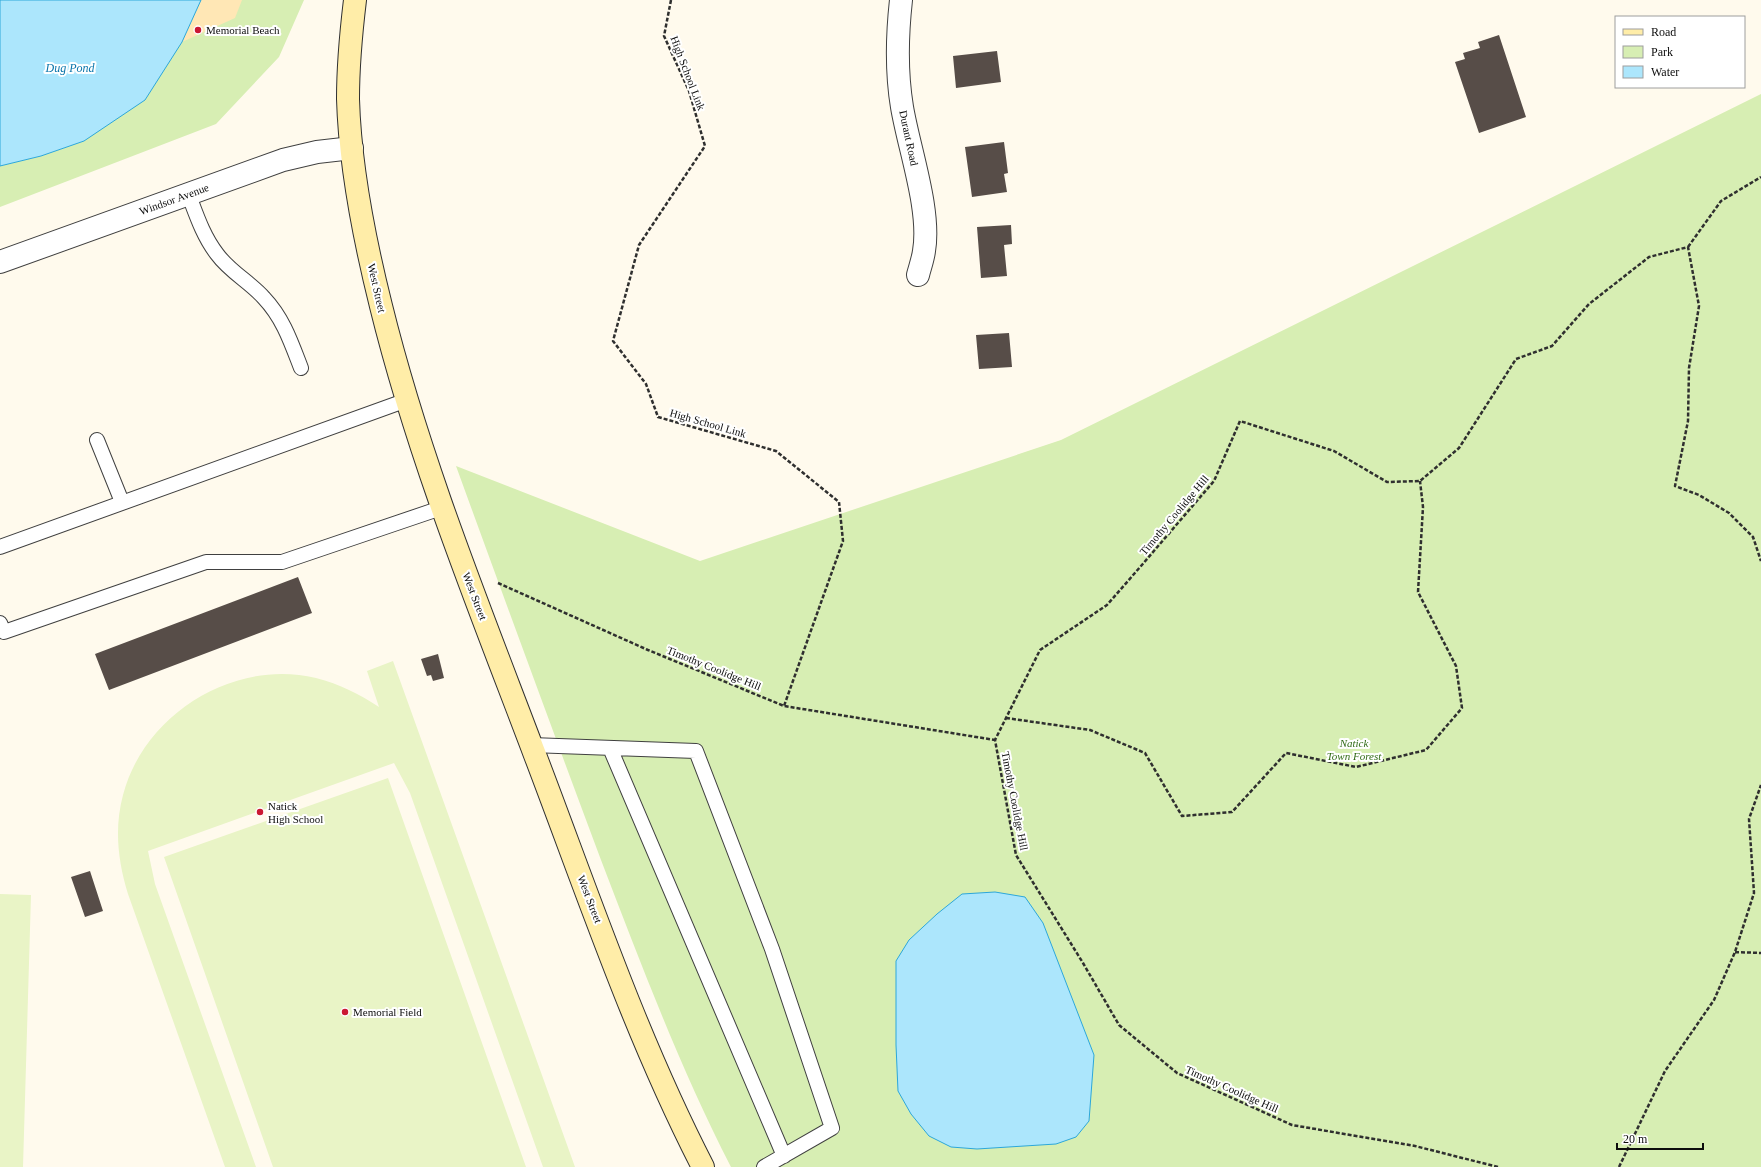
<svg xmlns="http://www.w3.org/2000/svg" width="1761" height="1167" viewBox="0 0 1761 1167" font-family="Georgia,serif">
	<rect width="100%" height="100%" fill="#fffaed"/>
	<path fill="#d7eeb3" d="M 201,0 L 304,0 L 279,57 L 216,124 L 0,207 L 0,166 L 41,156 L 84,141 L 182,42 Z
		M 1761,94 L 1761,1167 L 731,1167 C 680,1068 641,964 601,860 C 552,729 504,598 456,466 L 700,561 L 1061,440 Z"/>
	<path fill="#ffe7b5" d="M 201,0 L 242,0 L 235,18 L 182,42 Z"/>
	<path fill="#e9f4c6" d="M 393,661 L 575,1167 L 543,1167 L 410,793 L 394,763 L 148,851 L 155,884 L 256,1167 L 225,1167 L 128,894 C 118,861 114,829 123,795 C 144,714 234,658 316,678 C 340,684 359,694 379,707 L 367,671 Z
		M 388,778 L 526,1167 L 273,1167 L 164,857 Z
		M 0,894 L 31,895 L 23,1167 L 0,1167 Z"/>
	<path fill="#ace6fc" stroke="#2ca7da" d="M 0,0 L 201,0 L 182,42 L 145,100 L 84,141 L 41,156 L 0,166 Z
		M 995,892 L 1025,897 L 1043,923 L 1094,1055 L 1089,1121 L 1076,1137 L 1056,1144 L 977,1149 L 951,1147 L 929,1136 L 911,1114 L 898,1091 L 896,1045 L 896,961 L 909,940 L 937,914 L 962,894 Z"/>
	<path fill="#574d48" d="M 1499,35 L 1526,117 L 1479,133 L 1455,62 L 1465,59 L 1463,53 L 1480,48 L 1478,42 Z
		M 997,51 L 1001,82 L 956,88 L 953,56 Z
		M 1004,142 L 1008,173 L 1004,174 L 1007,192 L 972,197 L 965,147 Z
		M 1011,225 L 1012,244 L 1004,245 L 1007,276 L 981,278 L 977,227 Z
		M 1009,333 L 1012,367 L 979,369 L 976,335 Z
		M 298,577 L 312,613 L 109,690 L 95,654 Z
		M 438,654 L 444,678 L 433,681 L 431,675 L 427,676 L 421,659 Z
		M 90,871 L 103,911 L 85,917 L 71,877 Z"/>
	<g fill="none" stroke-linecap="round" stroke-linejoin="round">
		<g stroke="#404040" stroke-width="16">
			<path id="lane" d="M 188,193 C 196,214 203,236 217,254 C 230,272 250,282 264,298 C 283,318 291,342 301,368
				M 97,440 L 122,502
				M 0,547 L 407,400
				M 0,623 L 4,632 L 206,562 L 282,562 L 441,508
				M 531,745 L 696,751 L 772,949 L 832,1128 L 764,1167
				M 610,748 L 784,1156"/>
		</g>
		<g stroke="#404040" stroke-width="24">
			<path id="street" d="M 901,0 C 897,36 896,71 902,107 C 909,149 931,210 924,251 C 923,259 920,267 918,275
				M 0,262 L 283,160 L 317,152 L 352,148"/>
		</g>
		<g stroke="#2f2f2f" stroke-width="24">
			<path id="secondary" d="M 355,0 C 351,33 348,66 348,99 C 350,168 364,238 381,306 C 419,460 479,607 535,755 C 588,894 635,1035 703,1167"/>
		</g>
		<path stroke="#2f2f2f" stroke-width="2.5" stroke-dasharray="4 2" stroke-linecap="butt" d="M 671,0 L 664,36 L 689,91 L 705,146 L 639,245 L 613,341 L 646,384 L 658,417 L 776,451 L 839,502 L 843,541 L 784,706
			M 1688,247 L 1721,201 L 1761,177
			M 498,583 L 648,650 L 784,706 L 995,740
			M 1006,718 L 1090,730 L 1145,753 L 1182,816 L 1232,812 L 1286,753 L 1356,767 L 1426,750 L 1462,708 L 1456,666 L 1418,592 L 1423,507 L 1420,481
			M 1735,952 L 1761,953
			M 1498,1167 L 1415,1146 L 1292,1125 L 1177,1073 L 1119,1025 L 1083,963 L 1016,855 L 995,740 L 1040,650 L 1107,605 L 1141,566 L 1214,481 L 1240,421 L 1334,451 L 1387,482 L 1420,481 L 1459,448 L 1516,359 L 1552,346 L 1589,304 L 1649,257 L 1688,247 L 1699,306 L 1689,368 L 1688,421 L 1675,486 L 1699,495 L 1729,513 L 1753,537 L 1761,561
			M 1619,1167 L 1665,1071 L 1714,1000 L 1735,952 L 1754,893 L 1749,819 L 1761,785"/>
		<use href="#lane" stroke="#fff" stroke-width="14"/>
		<use href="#street" stroke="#fff" stroke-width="22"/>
		<use href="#secondary" stroke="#ffeda8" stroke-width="22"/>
	</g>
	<g fill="#cb1833" stroke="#fff" stroke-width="1.5">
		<circle cx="198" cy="30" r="4"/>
		<circle cx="260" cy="812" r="4"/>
		<circle cx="345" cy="1012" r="4"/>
	</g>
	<g text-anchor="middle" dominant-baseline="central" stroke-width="4" stroke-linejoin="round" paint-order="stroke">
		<g font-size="11" fill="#0d0d0d" stroke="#fff" text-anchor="start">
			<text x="206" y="30">Memorial Beach</text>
			<text x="268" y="806">Natick<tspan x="268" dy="13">High School</tspan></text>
			<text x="353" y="1012">Memorial Field</text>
		</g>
		<g font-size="11" fill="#0d0d0d" stroke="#fff">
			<text transform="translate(688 73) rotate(69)">High School Link</text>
			<text transform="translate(909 138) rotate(78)">Durant Road</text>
			<text transform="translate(174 199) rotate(-20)">Windsor Avenue</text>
			<text transform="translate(377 288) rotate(77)">West Street</text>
			<text transform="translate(708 423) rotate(16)">High School Link</text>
			<text transform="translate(1174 515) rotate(-50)">Timothy Coolidge Hill</text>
			<text transform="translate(475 596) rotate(69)">West Street</text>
			<text transform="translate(714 668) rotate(22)">Timothy Coolidge Hill</text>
			<text transform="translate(1015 801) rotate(79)">Timothy Coolidge Hill</text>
			<text transform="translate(590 899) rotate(69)">West Street</text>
			<text transform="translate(1232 1089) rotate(24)">Timothy Coolidge Hill</text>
		</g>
		<g font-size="11" font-style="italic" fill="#316b17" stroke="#fff">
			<text x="1354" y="743">Natick<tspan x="1354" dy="13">Town Forest</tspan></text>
		</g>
		<g font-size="12" font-style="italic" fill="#0a75ab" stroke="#fff">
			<text x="70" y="68">Dug Pond</text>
		</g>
	</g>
	<rect x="1615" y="16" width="130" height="72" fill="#ffffff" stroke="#9e9e9e"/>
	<rect x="1623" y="29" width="20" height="6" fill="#ffeda8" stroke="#9e9e9e"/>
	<text x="1651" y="36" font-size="12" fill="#0d0d0d">Road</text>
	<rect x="1623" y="46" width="20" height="12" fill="#d7eeb3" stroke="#9e9e9e"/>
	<text x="1651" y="56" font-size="12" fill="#0d0d0d">Park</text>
	<rect x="1623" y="66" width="20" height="12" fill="#ace6fc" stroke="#9e9e9e"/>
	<text x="1651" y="76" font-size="12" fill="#0d0d0d">Water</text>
	<path d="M1617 1143v6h86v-6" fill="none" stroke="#0d0d0d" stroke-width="2"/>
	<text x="1623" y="1143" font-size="12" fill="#0d0d0d" stroke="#ffffff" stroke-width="3" paint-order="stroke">20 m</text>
</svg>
